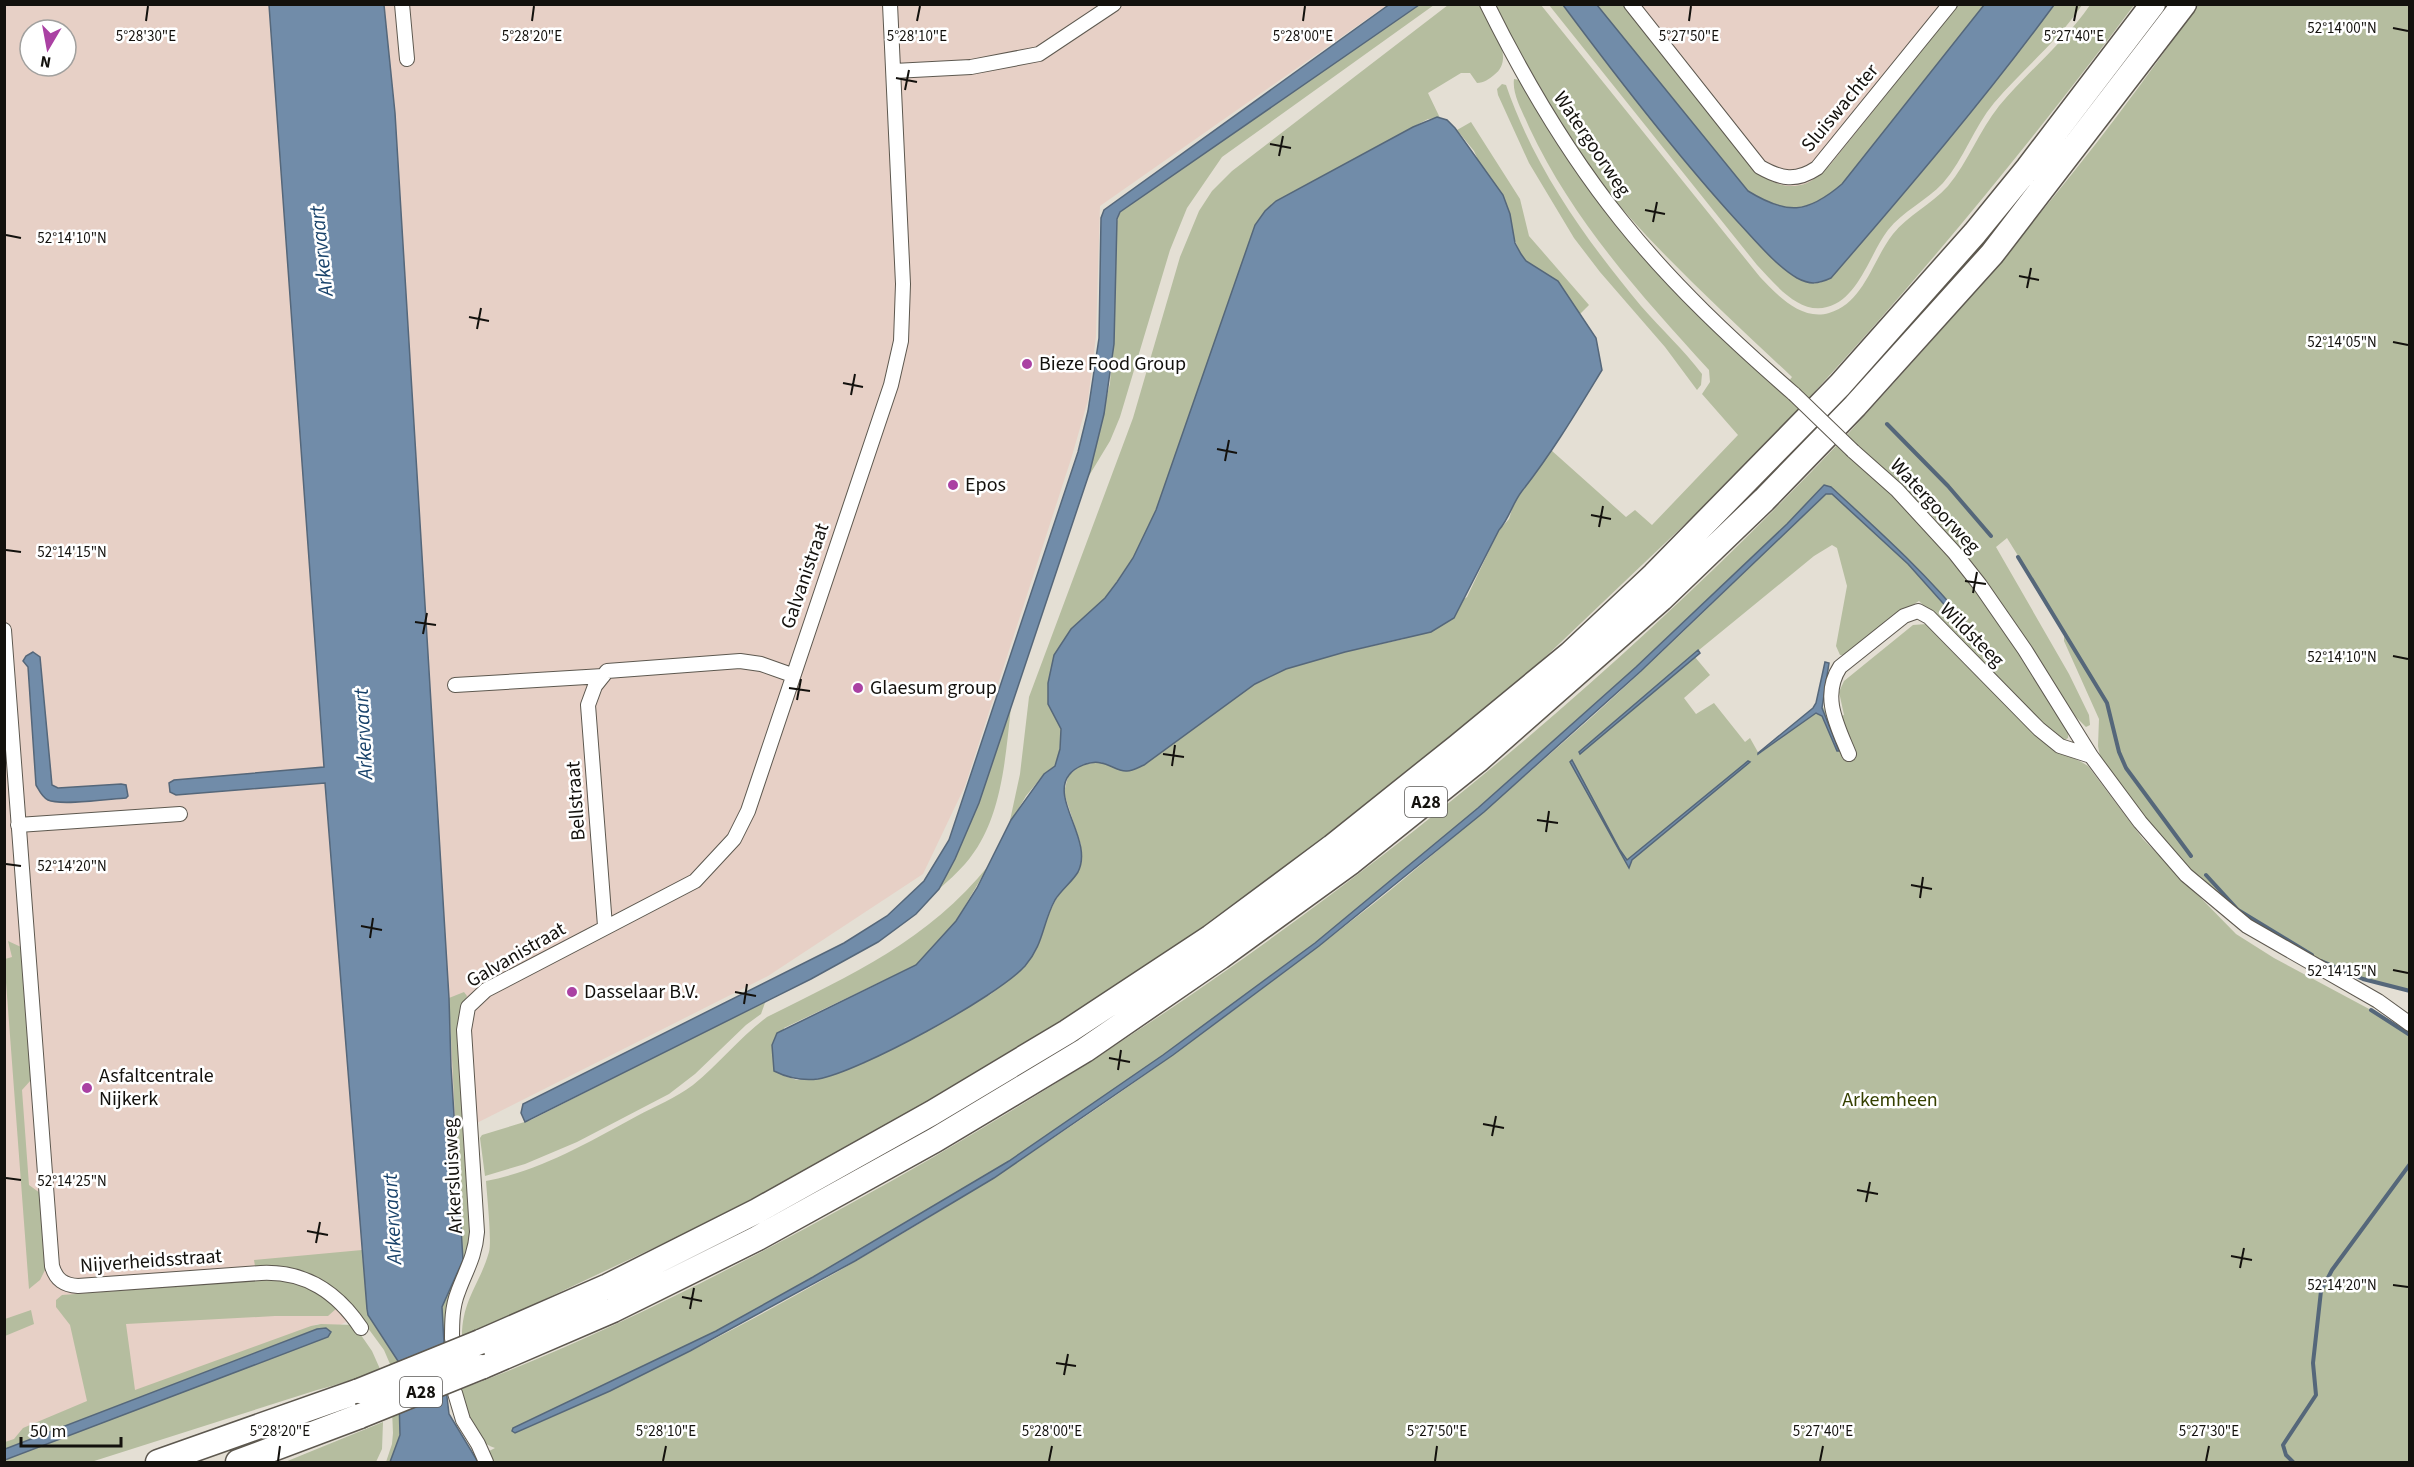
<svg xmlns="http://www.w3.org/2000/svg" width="2414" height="1467" viewBox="0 0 2414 1467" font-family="'Source Sans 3',sans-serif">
	<rect width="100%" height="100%" fill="#e4dfd4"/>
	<path fill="#e7d0c6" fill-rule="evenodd" d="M 5,5 L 269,5 L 325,777 L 368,1255 L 362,1314 L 332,1329 L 318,1324 L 5,1444 ZM 30,30 L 66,30 L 66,66 L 30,66 Z
		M 359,5 L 1387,5 L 1100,206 L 1096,336 L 1088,400 L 1072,456 L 965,786 L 923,874 L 768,976 L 453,1135 Z
		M 1606,5 L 1968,5 L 1826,190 L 1759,188 Z"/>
	<path fill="#b5bd9f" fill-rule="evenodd" d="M 1419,5 L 1434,5 L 1222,157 L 1187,208 L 1170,250 L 1120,417 L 1110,441 L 1087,479 L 1110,383 L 1115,322 L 1115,228 L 1120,212 Z
		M 1448,5 L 1481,5 C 1490,22 1517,59 1494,75 C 1489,79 1484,83 1477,83 L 1470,73 L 1461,73 L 1428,93 L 1440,118 L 1428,119 L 1413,127 L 1276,201 L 1265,211 L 1256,225 L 1156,510 L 1133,558 L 1105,598 L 1048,704 L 1061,729 L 1060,749 L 1055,766 L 1044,774 L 1026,796 L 1009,825 L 1020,774 L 1029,697 L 1133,418 L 1180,257 L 1199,211 L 1212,191 L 1232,171 Z
		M 1493,5 L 1541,5 L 1760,277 C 1777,295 1801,321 1829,313 C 1864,303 1873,259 1893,234 C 1908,215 1931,205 1948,186 C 1968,162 1979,131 1999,106 C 2028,71 2064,43 2090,5 L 2134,5 C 2032,142 1923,274 1807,400 L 1788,382 L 1792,377 C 1723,312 1652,248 1592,173 C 1551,122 1523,62 1493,5 Z
		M 1549,5 L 1563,5 L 1600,55 L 1718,200 L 1810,283 L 1819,283 L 1831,278 C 1909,189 1984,100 2054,5 L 2082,5 C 2058,41 2023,69 1994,103 C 1974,127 1964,159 1943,183 C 1926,201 1903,211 1888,230 C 1870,253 1859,299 1827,307 C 1799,315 1774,283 1757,265 Z
		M 1597,5 L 1623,5 L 1751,165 C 1765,180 1785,192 1807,183 C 1815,180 1823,171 1830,165 L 1958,5 L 1984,5 L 1842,184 C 1807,214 1787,215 1748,191 Z
		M 2197,5 L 2409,5 L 2409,990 L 2343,973 L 2279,937 L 2220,896 L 2178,858 L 2149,826 L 2101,761 L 2098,746 L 2099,719 L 2064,641 L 2064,630 L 2007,538 L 1996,547 L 2069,674 L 2089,715 L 2090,725 L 2086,727 L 2075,716 C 2032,651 1990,583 1939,524 C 1911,491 1878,465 1846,436 C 1971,299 2093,158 2197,5 Z
		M 1514,79 L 1520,80 L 1566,154 L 1800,408 L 1705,505 L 1501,699 L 1322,845 L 1075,1016 L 950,1093 L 728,1213 L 490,1325 L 462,1336 C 462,1300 480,1284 489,1252 C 492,1241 487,1196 486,1181 C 540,1171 589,1142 637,1116 C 656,1106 675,1098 693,1085 C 719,1064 740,1037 767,1017 C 851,975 929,940 989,865 L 956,921 L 916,965 L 784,1028 L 785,1076 L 797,1080 L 819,1079 L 844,1070 L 902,1044 L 991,994 L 1024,968 L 1055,901 L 1065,886 L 1081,845 L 1064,793 L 1068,776 L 1081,765 L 1100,762 L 1127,771 L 1144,765 L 1255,684 L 1286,669 L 1345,652 L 1404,639 L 1467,597 L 1499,530 L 1509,519 L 1514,503 L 1551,450 L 1626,517 L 1635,510 L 1652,525 L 1738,435 L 1702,394 L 1710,382 L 1709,370 C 1640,294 1573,221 1529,127 C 1523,112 1512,95 1514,79 Z
		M 1502,84 L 1506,85 C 1534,167 1586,240 1641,306 C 1661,329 1684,350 1702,374 L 1701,385 L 1697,390 L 1665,347 L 1600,272 L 1574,238 L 1529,163 L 1498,95 L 1497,89 Z
		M 1471,122 L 1520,199 L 1529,236 L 1589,305 L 1580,314 L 1558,281 L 1526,261 L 1521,254 L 1474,151 L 1457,130 Z
		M 1839,443 C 1879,483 1920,522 1956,565 C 2000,616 2035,675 2068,732 L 2068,738 L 2063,741 L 2057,739 L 1919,601 L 1906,609 L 1849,655 L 1840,655 L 1836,646 L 1847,586 L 1837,548 L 1832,545 L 1814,556 L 1699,650 L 1675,674 L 1695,657 L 1710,675 L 1684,698 L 1696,714 L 1714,703 L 1745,742 L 1750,738 L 1759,754 L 1823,707 L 1830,720 L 1844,715 L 1839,692 L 1844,681 L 1913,625 L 1927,624 L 2045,743 C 2058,754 2074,756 2088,766 L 2143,839 L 2236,934 L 2274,958 L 2371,1010 L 2409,1035 L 2409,1462 L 468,1462 L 495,1448 C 473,1442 465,1409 459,1390 C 593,1340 723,1274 848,1205 C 1216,1004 1550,747 1839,443 ZM 1824,485 L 1831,487 C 1878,529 1924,573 1964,622 C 1973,632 1987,645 1992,658 L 1908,564 L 1832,494 L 1826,494 C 1765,551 1706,611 1644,669 C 1575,734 1502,796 1430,857 C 1372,907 1311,952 1250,998 C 1022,1170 777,1321 515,1433 L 512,1430 L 716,1331 L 813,1277 L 1009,1161 L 1163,1055 L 1315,943 L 1478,808 L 1636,667 L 1787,524 Z
		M 1011,707 C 1005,760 1002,822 965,864 C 957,873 948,881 939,889 C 970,831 990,770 1011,707 Z
		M 8,941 L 21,947 L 31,1080 L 22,1090 L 29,1185 L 40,1193 L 46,1268 L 40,1280 L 29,1289 L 5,969 L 5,959 L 12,957 Z
		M 464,992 L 467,996 L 464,1003 L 471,1246 L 447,1342 L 444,1343 L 442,1307 L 457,1159 L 449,998 Z
		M 766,1000 L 761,1014 L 746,1025 L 695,1074 L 669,1094 L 577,1142 L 525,1164 L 485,1176 L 480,1138 L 482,1135 L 531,1120 Z
		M 362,1250 L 368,1315 L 398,1361 L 400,1435 L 390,1462 L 386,1462 L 392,1444 L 393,1433 L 390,1364 L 384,1350 L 354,1309 L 290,1269 L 255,1266 L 254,1260 Z
		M 275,1279 C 301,1283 317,1291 337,1308 L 328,1316 L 275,1316 L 126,1324 L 135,1390 L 311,1326 L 321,1324 L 354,1325 L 372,1351 L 380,1369 C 358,1378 340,1384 317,1390 L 91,1462 L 5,1462 L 5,1460 L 331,1332 L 326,1328 L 317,1329 L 5,1449 L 5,1442 L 14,1439 L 23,1428 L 87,1401 L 70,1325 L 56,1307 L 56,1300 L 62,1295 Z
		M 31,1310 L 34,1324 L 5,1336 L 5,1319 Z
		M 383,1422 L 382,1449 L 376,1462 L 285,1462 Z"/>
	<path fill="#718ca9" stroke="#55677a" stroke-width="1.5" d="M 1390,4 L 1419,5 L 1120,212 L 1117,219 L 1114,344 L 1104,414 L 1090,471 L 979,803 L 955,859 L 939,889 L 916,914 L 878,942 L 811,979 L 525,1122 L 521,1113 L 523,1104 L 844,943 L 887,916 L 924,881 L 949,840 L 1078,452 L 1088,411 L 1099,338 L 1101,218 L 1104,210 Z
		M 269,5 L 384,5 L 395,113 L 449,998 L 451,1067 L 463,1260 L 442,1307 L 447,1397 L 449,1414 L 478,1462 L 390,1462 L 400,1435 L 398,1361 L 368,1315 L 367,1309 L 325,783 L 176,795 L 170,792 L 169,783 L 174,780 L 324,767 Z
		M 1563,5 L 1597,5 L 1748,191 C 1787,215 1807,214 1842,184 L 1984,5 L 2054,5 C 1984,100 1908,189 1831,278 C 1818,284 1810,285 1797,278 C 1776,266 1754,239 1737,221 C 1675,153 1618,79 1563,5 Z
		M 1437,117 L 1447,120 L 1455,128 L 1503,195 L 1510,214 L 1515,243 L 1521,254 L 1526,261 L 1558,281 L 1596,338 L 1602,370 C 1577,411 1552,453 1522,491 C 1512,504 1510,517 1499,530 L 1454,618 L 1431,632 L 1345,652 L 1286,669 L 1255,684 L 1144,765 C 1139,767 1133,771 1127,771 C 1118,772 1110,764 1101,763 C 1091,760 1075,767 1069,775 C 1050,799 1094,841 1078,872 C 1072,882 1061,890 1055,900 C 1042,924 1044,944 1025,966 C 997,997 859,1072 818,1079 C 802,1081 788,1078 774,1071 L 772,1045 L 777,1033 L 916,965 L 956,921 L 977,888 L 1011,820 L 1044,774 L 1055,766 L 1060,749 L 1061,729 L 1048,704 L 1048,683 L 1054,655 L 1071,629 L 1105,598 L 1117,582 L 1133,558 L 1156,510 L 1255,225 L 1265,211 L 1276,201 L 1413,127 Z
		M 1824,485 L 1831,487 C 1879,531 1927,574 1968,625 C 1976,634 1988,646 1992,658 L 1908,564 L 1832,494 L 1826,494 L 1641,671 L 1484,812 L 1319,946 L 1173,1055 L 994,1178 L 855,1261 L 690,1351 L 610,1391 L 515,1433 L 512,1431 L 513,1428 L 716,1331 L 813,1277 L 1009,1161 L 1163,1055 L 1315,943 L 1478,808 L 1636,667 L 1787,524 Z
		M 1698,650 L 1700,653 L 1580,754 L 1579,752 Z
		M 33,652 L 40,657 L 52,785 L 58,788 L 121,784 L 126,785 L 128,796 L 126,798 C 110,799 60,806 48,800 C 42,797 39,790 36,785 L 28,667 L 23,661 L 26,656 Z
		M 1825,662 L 1829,663 L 1822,708 L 1839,751 L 1837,751 L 1822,716 L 1816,713 L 1758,754 L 1758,753 L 1813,708 L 1816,703 Z
		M 1572,760 L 1620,850 L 1627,860 L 1748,761 L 1750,762 L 1632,860 L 1629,868 L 1570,762 Z
		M 326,1328 L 331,1332 L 328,1337 L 5,1460 L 5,1449 L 317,1329 Z"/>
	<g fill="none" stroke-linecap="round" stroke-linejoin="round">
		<path stroke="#55677a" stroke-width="4" d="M 1887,424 L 1948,486 L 1991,536
			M 2018,557 L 2107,703 L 2119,752 L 2126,768 L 2191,856
			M 2206,875 L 2238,910 L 2312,955
			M 2321,961 L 2363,979 L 2410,991
			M 2371,1010 L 2410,1035
			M 2293,1462 L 2286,1455 L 2283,1445 L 2316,1395 L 2313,1363 L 2321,1291 L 2332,1270 L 2410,1164"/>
		<g stroke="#5d584f" stroke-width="16">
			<path id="minor" d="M 402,4 L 407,59
				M 1487,4 C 1525,81 1568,154 1621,220 C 1672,284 1733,341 1794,394
				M 1631,4 L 1760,167 C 1781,179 1796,182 1817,168 L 1950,4
				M 894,71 L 971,67 L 1039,54 L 1114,4
				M 1853,451 L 1897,490 L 1954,552 L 1980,585 L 2025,650 L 2091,756 L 2140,822 L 2186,875 L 2247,926 L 2378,1001 L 2410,1024
				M 4,630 L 52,1266 C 56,1280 64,1285 78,1286 L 261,1273 C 306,1271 337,1292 361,1328
				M 455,685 L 603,676
				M 1849,754 C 1837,725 1821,696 1840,667 L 1904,616 L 1918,611 L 1929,617 L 2039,729 L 2060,746 L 2091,756
				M 18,825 L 180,814
				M 605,926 L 588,705 L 595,686 L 607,671 L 740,661 L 761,664 L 792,675
				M 452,1339 C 452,1323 452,1307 458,1292 C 466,1270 475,1257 477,1232 L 464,1030 L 468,1007 L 486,990 L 695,881 L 734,839 L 748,811 L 891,385 L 901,341 L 903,284 L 890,4
				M 455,1393 L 463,1420 L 478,1444 L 486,1462"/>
		</g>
		<g stroke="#5d584f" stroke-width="27">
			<path id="motorway" d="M 480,1342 L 608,1286 L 757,1211 L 932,1113 L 1067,1032 L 1211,937 L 1332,847 L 1457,747 L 1570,654 L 1654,575 L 1840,385 L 1975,233 L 2028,168 L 2153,4
				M 481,1367 L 613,1310 L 756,1239 L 935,1140 L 1085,1050 L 1220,957 L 1351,862 L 1477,761 L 1661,599 L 1764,500 L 1855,406 L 1992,254 L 2184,4
				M 158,1462 L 359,1391
				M 238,1462 L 360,1416"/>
		</g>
		<use href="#minor" stroke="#fff" stroke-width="14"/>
		<use href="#motorway" stroke="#fff" stroke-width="24"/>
		<g stroke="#5d584f" stroke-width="16" stroke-linecap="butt">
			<path id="minor-bridge" d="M 1794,394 L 1853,451"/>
		</g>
		<g stroke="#5d584f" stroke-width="27" stroke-linecap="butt">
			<path id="motorway-bridge" d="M 359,1391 L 480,1342
				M 360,1416 L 481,1367"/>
		</g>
		<use href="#minor-bridge" stroke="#fff" stroke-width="14"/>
		<use href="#motorway-bridge" stroke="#fff" stroke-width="24"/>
	</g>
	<path fill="none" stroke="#13110d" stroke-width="2" d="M 146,21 L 148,6M 532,21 L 534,6M 917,21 L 920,6M 1303,21 L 1305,6M 1689,21 L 1691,6M 2074,21 L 2077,6M 2393,28 L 2408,31M 896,78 L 917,82M 905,90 L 909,70M 1270,144 L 1291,148M 1279,156 L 1283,136M 1645,210 L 1665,214M 1653,222 L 1657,202M 6,235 L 21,238M 2019,276 L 2039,280M 2027,288 L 2031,268M 469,317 L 489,321M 477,329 L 481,308M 2393,342 L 2408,345M 843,383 L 863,387M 851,395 L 855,374M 1217,449 L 1237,453M 1225,461 L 1229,440M 1591,515 L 1611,519M 1599,527 L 1603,506M 6,550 L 21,552M 1965,581 L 1986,584M 1973,593 L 1977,572M 415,622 L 436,625M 423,634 L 427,613M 2393,656 L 2408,659M 789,688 L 810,691M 797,700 L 801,679M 1163,754 L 1184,757M 1172,766 L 1175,745M 1537,820 L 1558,823M 1546,832 L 1549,811M 6,864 L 21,866M 1911,885 L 1932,889M 1920,898 L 1923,877M 361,926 L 382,930M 370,938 L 373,918M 2393,970 L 2408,973M 735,992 L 756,996M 744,1004 L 747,984M 1109,1058 L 1130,1062M 1118,1070 L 1121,1050M 1483,1124 L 1504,1128M 1492,1136 L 1496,1116M 6,1178 L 21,1180M 1857,1190 L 1878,1194M 1866,1202 L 1870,1182M 307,1231 L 328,1235M 316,1243 L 320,1222M 2231,1256 L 2252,1260M 2240,1268 L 2244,1248M 2393,1285 L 2408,1287M 682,1297 L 702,1301M 690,1309 L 694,1288M 1056,1363 L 1076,1366M 1064,1375 L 1068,1354M 278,1461 L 280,1446M 663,1461 L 666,1446M 1049,1461 L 1052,1446M 1435,1461 L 1437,1446M 1820,1461 L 1823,1446M 2206,1461 L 2209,1446"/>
	<g fill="#aa41a3" stroke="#fff" stroke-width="2">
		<circle cx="1027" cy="364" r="6"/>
		<circle cx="953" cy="485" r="6"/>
		<circle cx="858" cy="688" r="6"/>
		<circle cx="572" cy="992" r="6"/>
		<circle cx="87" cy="1088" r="6"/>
	</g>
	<g text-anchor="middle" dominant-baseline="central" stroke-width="5" stroke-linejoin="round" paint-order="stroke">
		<g fill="#fff" stroke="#5a5856" stroke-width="1.5">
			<rect x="1405" y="787" width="42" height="30" rx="4.5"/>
			<rect x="400" y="1377" width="42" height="30" rx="4.5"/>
		</g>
		<g font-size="18" font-weight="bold" fill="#13110d">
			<text x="1426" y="802">A28</text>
			<text x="421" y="1392">A28</text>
		</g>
		<g font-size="20" fill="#13110d" stroke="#fff">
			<text transform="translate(1840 108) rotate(-50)">Sluiswachter</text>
			<text transform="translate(1592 144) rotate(56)">Watergoorweg</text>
			<text transform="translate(1935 506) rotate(47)">Watergoorweg</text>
			<text transform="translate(805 576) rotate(-71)">Galvanistraat</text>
			<text transform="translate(1972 635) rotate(45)">Wildsteeg</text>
			<text transform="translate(576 801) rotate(-94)">Bellstraat</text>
			<text transform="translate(516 955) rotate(-30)">Galvanistraat</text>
			<text transform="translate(453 1176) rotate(-93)">Arkersluisweg</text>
			<text transform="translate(151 1261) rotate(-4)">Nijverheidsstraat</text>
		</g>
		<g font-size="20" fill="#13110d" stroke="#fff" text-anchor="start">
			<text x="1039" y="364">Bieze Food Group</text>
			<text x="965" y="485">Epos</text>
			<text x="870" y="688">Glaesum group</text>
			<text x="584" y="992">Dasselaar B.V.</text>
			<text x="99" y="1076">Asfaltcentrale<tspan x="99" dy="23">Nijkerk</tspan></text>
		</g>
		<g font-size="20" fill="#354000" stroke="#fff">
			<text x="1890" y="1100">Arkemheen</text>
		</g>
		<g font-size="21" font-style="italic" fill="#18426a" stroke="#fff">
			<text transform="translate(321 251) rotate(-96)">Arkervaart</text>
			<text transform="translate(363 734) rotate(-93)">Arkervaart</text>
			<text transform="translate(392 1219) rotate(-93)">Arkervaart</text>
		</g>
	</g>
	<g font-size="15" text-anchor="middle" fill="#13110d" stroke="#fff" stroke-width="5" stroke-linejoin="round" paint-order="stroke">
		<text x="2342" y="33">52°14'00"N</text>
		<text x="146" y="41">5°28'30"E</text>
		<text x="532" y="41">5°28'20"E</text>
		<text x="917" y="41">5°28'10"E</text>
		<text x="1303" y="41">5°28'00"E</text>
		<text x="1689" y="41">5°27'50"E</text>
		<text x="2074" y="41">5°27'40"E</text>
		<text x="72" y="243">52°14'10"N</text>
		<text x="2342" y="347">52°14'05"N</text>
		<text x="72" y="557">52°14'15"N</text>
		<text x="2342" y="662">52°14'10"N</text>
		<text x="72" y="871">52°14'20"N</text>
		<text x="2342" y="976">52°14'15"N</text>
		<text x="72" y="1186">52°14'25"N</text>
		<text x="2342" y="1290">52°14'20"N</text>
		<text x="280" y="1436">5°28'20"E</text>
		<text x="666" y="1436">5°28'10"E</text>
		<text x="1052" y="1436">5°28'00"E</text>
		<text x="1437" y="1436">5°27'50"E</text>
		<text x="1823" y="1436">5°27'40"E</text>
		<text x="2209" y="1436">5°27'30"E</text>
	</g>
	<rect width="2414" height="1467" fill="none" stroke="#13110d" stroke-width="12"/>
	<g transform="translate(48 48) rotate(190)"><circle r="28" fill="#ffffff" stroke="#a1a09e" stroke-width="1.5"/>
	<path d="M0-4.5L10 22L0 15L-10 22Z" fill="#aa41a3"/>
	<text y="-9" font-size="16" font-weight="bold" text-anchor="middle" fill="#13110d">N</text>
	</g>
	<path d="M21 1437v9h100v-9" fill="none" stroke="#13110d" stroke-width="3"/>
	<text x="30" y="1437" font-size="18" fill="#13110d" stroke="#ffffff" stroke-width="4.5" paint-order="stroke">50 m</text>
</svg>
